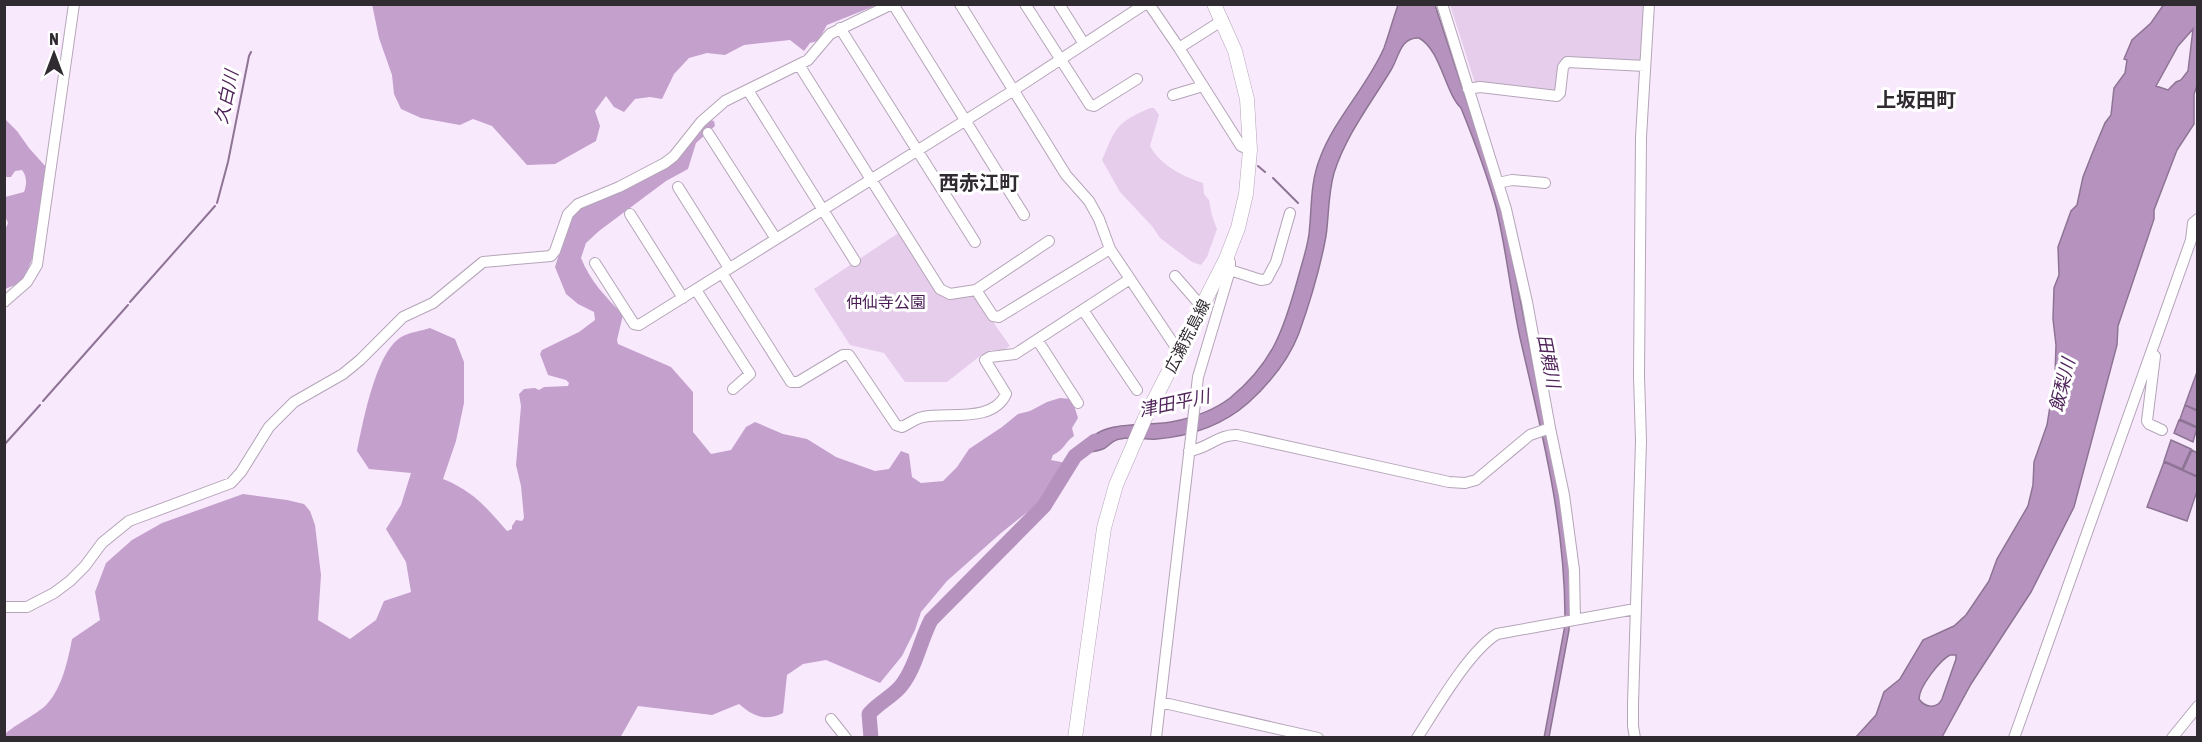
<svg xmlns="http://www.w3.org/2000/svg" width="2202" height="742" viewBox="0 0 2202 742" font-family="'Asap Condensed','Noto Sans JP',sans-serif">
	<rect width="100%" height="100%" fill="#f9e9fd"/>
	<path fill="#e5cdeb" d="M 1450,5 L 1644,5 L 1640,63 L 1565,59 L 1555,93 L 1475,83 Z
		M 1150,108 L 1154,108 L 1159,115 L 1150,146 C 1160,165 1182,176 1203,183 L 1204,194 L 1209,200 L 1212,216 L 1217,229 L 1207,257 L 1201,265 L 1192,262 L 1160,238 L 1152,226 L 1120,192 L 1102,160 C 1116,127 1116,123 1150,108 Z
		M 900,232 L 938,290 L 974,295 L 1010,346 L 1004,350 L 991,350 L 980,356 L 947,382 L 905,382 L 884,353 L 850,345 L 814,289 Z"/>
	<path fill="#c4a0cd" d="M 372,4 L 877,5 L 827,25 L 818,41 L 810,43 L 804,51 L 790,40 L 744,45 L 725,55 L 707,53 L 689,58 L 674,74 L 662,99 L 650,97 L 635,99 L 624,112 L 614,107 L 606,96 L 595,111 L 600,126 L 596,141 L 555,164 L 527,165 L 492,126 L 473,119 L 460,125 L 421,118 L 401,109 L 394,94 L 392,75 L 379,38 Z
		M 5,119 L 17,131 L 29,148 L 46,167 C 40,206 43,250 20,283 L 5,289 L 5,230 L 8,223 L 5,216 L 5,197 L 24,192 C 27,185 27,176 22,170 L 15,171 L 11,177 L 5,177 Z
		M 710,120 L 714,121 L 715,126 L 696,143 L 688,169 L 666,181 L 599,231 L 586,243 L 581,258 C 590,281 606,297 623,315 L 617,340 L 618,344 L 671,367 L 693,392 L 693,432 L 711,454 L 731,450 L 746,427 L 755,422 L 783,434 L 807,439 L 836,457 L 875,471 L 889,469 L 901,451 L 909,454 L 912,477 L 921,483 L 943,481 L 957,467 L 969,449 L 1002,427 L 1018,414 L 1030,411 L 1047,402 L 1060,398 L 1072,399 L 1078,418 L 1072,428 L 1074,436 C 1064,443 1065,449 1053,455 L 1051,460 L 1066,463 L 1059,476 L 1035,506 L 1001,533 L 947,581 L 921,612 L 915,630 L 902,656 L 880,683 L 826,660 L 803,664 L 787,675 L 783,713 C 765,722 753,716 739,704 L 712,715 L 638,706 L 620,738 L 5,738 L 5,734 C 16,724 39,713 47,704 C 62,688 68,660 72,639 L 100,620 L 95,592 L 106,563 L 132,540 L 162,523 L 243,494 L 287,500 L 304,504 L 310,511 L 315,525 L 321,575 L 318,620 L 350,639 L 376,620 L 384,601 L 411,592 L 406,562 L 386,529 L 401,505 L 411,473 L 369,469 L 357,451 C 363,423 376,349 403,336 C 411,332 421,331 430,328 L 455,339 L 464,362 L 464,403 L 456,441 L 443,479 C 473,491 486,507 507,531 L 512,529 L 512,526 L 516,520 L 522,521 L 524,518 L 521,486 L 516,465 L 521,406 L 519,394 L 524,389 L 535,388 L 539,390 L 544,387 L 568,386 L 569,383 L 566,380 L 548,375 L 540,354 L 542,350 L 579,332 L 595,320 L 594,312 L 578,304 L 566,294 L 555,267 L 571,216 L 579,208 L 626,187 L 691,138 Z"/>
	<path fill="#b693bf" stroke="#8e7494" stroke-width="1.5" fill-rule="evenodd" d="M 2164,4 L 2197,5 L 2198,83 L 2194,94 L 2194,124 L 2177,150 L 2154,210 L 2154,219 L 2123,311 L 2118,326 L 2117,345 L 2074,507 L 2031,592 L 1971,684 L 1942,737 L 1856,737 L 1876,715 L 1884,692 L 1900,679 L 1923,640 L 1954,626 L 1966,615 L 1989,581 L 1997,559 L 2028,506 L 2033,485 L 2034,462 L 2047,425 L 2055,375 L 2056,345 L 2053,319 L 2054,288 L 2059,275 L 2058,247 L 2071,211 L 2077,205 L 2083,177 L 2092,154 L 2105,123 L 2111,115 L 2114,88 L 2125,73 L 2127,60 L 2124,59 L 2132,40 L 2151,23 ZM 2193,29 L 2188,71 L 2181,80 L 2176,82 L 2168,90 L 2156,86 L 2178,46 ZM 1950,655 L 1956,655 L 1956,659 L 1942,699 C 1937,709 1925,708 1919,699 C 1919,687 1940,660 1950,655 Z
		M 1398,5 L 1435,5 L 1502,208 L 1565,525 L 1570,566 L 1571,616 L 1565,617 C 1565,523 1542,433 1521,342 C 1511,298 1507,252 1496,207 C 1487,174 1474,140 1461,108 C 1445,93 1441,50 1419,38 C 1400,37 1399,57 1391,70 C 1371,103 1346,135 1334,173 C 1328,194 1329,215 1326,236 C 1320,269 1310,302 1299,333 C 1289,359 1269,384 1248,403 C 1223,425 1191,436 1157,439 C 1145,440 1132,436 1120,439 C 1113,440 1111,444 1105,448 C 1098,452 1086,452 1078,454 C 1098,416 1137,428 1171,422 C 1192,418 1213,411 1230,398 C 1273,363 1284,329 1298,278 C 1302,263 1307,249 1309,234 C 1312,208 1310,183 1320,158 C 1335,118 1367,87 1384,48 C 1389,34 1393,19 1398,5 Z
		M 2197,372 L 2198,372 L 2197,410 L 2185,405 Z
		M 2185,405 L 2197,411 L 2197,427 L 2180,419 Z
		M 2179,420 L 2197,428 L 2193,442 L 2174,433 Z
		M 2171,440 L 2191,449 L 2182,469 L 2164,461 Z
		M 2192,450 L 2197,453 L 2197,476 L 2183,470 Z
		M 2164,462 L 2197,477 L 2197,491 L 2187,521 L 2147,507 Z
		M 1565,625 L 1569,625 L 1569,630 L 1549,737 L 1544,738 Z"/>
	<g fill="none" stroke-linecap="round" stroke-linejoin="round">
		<path stroke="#8e7494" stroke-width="2" d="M 1258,166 L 1265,172
			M 1273,178 L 1298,203
			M 217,203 L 228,162 L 249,56 L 251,52
			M 130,302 L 215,206
			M 43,401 L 128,305
			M 4,445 L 40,405"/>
		<path stroke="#b693bf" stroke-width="15" d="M 871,738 L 869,714 C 878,703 892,697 901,686 C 916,667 920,641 931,620 L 1044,506 L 1075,456 L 1095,441"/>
		<g stroke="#b4a5b8" stroke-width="12">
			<path id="street" d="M 893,4 L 1024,215
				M 960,4 L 1066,175 L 1089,201 L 1099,219 L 1110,249 L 1179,352
				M 1025,4 L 1090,105 L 1094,106 L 1137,79
				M 1059,4 L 1084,44
				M 1149,4 L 1179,48 L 1241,146 L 1250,150
				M 1442,4 L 1506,209 L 1527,302 L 1550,428 L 1564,495 L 1574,570 L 1575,620
				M 840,28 L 975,242
				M 1179,48 L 1223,20
				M 799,65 L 940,289 L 950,294 L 976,290 L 993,316 L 999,317 L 1110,249
				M 1468,89 L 1480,87 L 1557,96 L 1560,93 L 1563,67 L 1567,62 L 1645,66
				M 749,92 L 855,261
				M 1173,95 L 1203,86
				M 708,133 L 776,239
				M 1498,183 L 1512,180 L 1545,183
				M 678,187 L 729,268
				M 630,214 L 683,298
				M 595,263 L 634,324 L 639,325 L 1014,90 L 1145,4
				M 1230,270 L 1261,280 L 1267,279 L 1276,262 L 1290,213
				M 722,273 L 791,382 L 798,382 L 843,355 L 849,355 L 896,425 L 902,427 C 909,424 916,418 923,417 C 948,412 993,423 1006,394 L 985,360 L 990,357 L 1015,354 L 1130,279
				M 1175,276 L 1202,307
				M 696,290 L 750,374 L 733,389
				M 976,290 L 1049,241
				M 4,302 L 27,282 L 37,265 L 74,4
				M 1083,310 L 1137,390
				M 1038,341 L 1078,403
				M 2155,356 L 2147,421 L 2149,424 L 2162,430
				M 1189,451 C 1207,449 1219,434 1237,435 L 1449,482 L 1465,483 L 1476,480 L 1530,435 L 1550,428
				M 4,607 L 27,607 L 54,593 L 70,581 L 85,566 L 102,543 L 129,521 L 231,483 L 241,472 L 269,427 L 294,402 L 343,374 L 360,360 L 403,317 L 433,303 L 483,262 L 551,256 L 555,251 L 568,214 L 578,204 L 619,187 L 665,163 L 674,156 L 701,122 L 725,101 L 808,60 L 830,34 L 892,4
				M 1160,702 L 1318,738
				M 831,719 L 846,738
				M 1156,738 L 1198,377 L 1230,270 L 1230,262 L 1226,259
				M 1417,738 C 1436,709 1469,651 1497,634 L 1635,609
				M 1635,738 L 1633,726 L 1633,704 L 1641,441 L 1639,376 L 1641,137 L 1649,4
				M 2014,738 L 2191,240 L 2193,223 L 2198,219
				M 2172,738 L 2198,706"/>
		</g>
		<g stroke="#b4a5b8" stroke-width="15">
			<path id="secondary" d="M 1075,738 L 1104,528 L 1116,485 L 1145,418 L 1226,259 L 1238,228 L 1246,194 L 1250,150 L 1247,99 L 1235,51 L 1214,4"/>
		</g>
		<use href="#street" stroke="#fff" stroke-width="10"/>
		<use href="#secondary" stroke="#fff" stroke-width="14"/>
	</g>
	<g text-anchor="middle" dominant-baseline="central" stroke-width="6" stroke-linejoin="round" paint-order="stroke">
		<g font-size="16" fill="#481c53" stroke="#fff">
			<text x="886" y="302">仲仙寺公園</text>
		</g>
		<g font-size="16" fill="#302a31" stroke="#fff">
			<text transform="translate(1187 336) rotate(-63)">広瀬荒島線</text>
		</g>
		<g font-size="18" font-style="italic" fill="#51245b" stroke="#fff">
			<text transform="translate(226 97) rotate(-78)">久白川</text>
			<text transform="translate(1549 361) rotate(79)">田頼川</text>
			<text transform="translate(2062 385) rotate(-76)">飯梨川</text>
			<text transform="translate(1174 403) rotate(-12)">津田平川</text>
		</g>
		<g font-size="20" font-weight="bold" fill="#302a31" stroke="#fff">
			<text x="1916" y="99">上坂田町</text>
			<text x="979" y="182">西赤江町</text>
		</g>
	</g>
	<rect width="2202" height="742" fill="none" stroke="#302a31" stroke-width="12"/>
	<g transform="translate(54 54)" stroke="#ffffff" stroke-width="4.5" paint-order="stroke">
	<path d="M0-4.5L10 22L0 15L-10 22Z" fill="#302a31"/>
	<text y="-9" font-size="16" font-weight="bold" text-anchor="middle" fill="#302a31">N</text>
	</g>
</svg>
